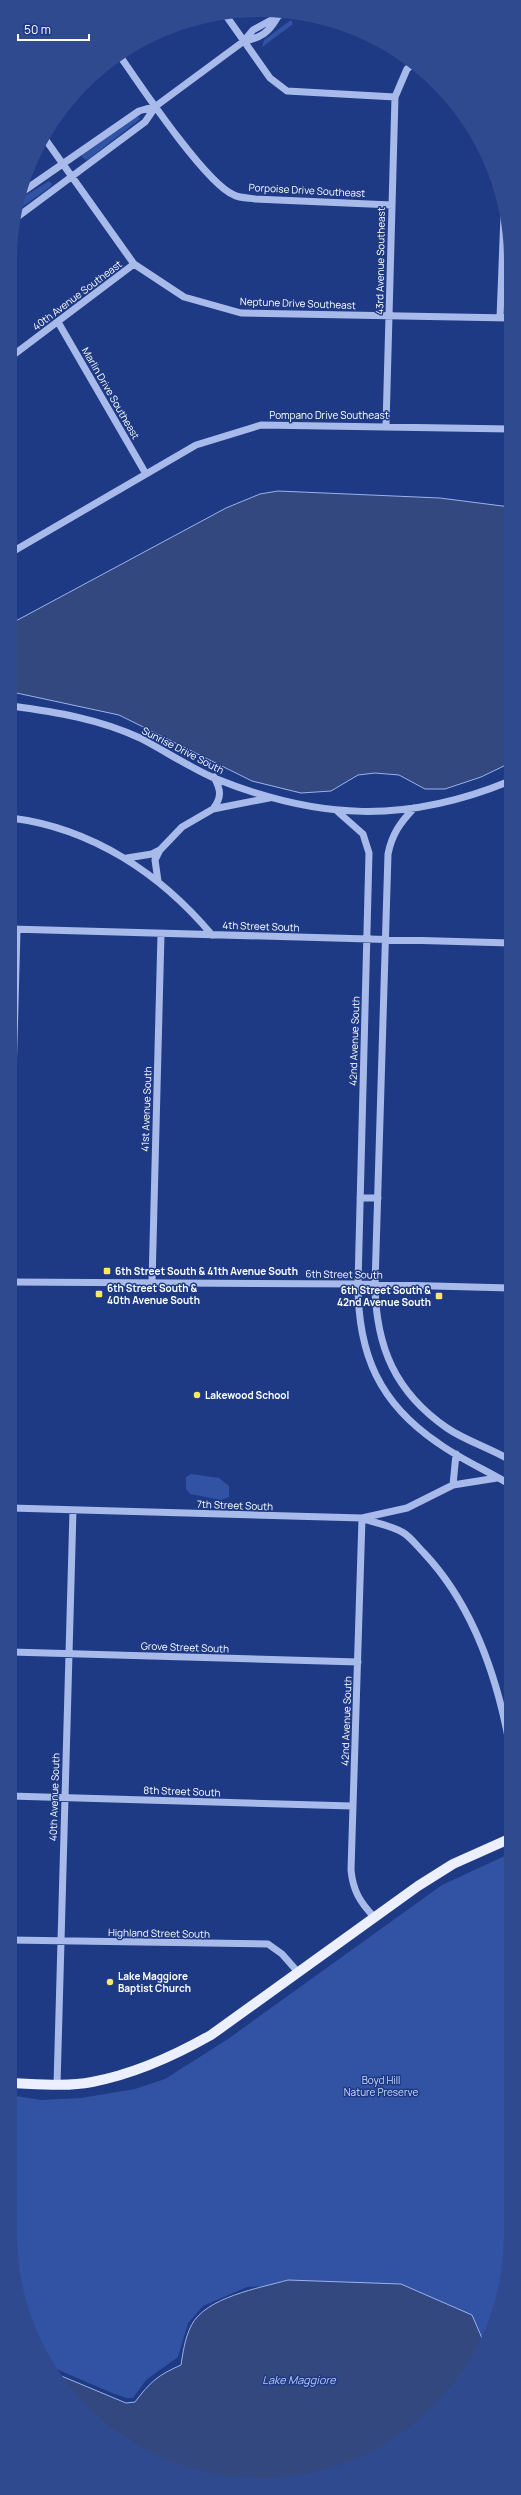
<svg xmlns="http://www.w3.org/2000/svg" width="521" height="2495" viewBox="0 0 521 2495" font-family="Manrope,sans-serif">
	<rect width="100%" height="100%" fill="#1e3a85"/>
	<path fill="#3252a3" d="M 291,20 L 293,24 L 262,47 L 264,40 Z
		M 138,116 L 140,119 L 90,158 L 86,160 L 82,157 L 82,152 Z
		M 49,181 L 52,184 L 50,187 L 18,210 L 23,197 Z
		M 191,1474 L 219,1478 L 229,1486 L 229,1497 L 221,1500 L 190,1494 L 186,1489 L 186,1477 Z
		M 509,1854 L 509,2267 L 485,2344 L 472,2315 L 288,2280 L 269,2286 L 247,2287 L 203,2306 L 188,2323 L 178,2357 L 146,2380 L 133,2398 L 127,2398 L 112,2393 L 54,2368 L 29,2330 L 10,2235 L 10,2095 L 41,2100 L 81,2098 L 135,2089 L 165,2079 L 228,2039 L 442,1885 Z"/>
	<path fill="#344880" stroke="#9ab2ec" d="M 278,491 L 440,498 L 510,507 L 510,763 L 481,777 L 445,789 L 425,789 L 399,775 L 375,773 L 358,775 L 331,791 L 301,793 L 252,781 L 119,715 L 12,692 L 12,623 L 226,508 L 260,494 Z
		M 288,2280 L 401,2284 L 472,2315 L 485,2345 L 425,2423 L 341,2472 L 244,2484 L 164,2466 L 83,2411 L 59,2375 L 126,2403 L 135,2402 C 150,2382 158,2375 181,2365 C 183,2352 185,2338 191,2326 C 205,2297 260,2288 288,2280 Z"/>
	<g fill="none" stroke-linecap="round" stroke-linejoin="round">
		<path stroke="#a7baea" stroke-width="7" d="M 227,17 L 270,78 L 287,91 L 395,97
			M 244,41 C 261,38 269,32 277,18
			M 120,56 C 140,85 206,184 234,195 C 240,198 249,198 255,199 L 392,205
			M 43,136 L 134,264 L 184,297 L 241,313 L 510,318
			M 25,190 L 139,111 L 156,106
			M 16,218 L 145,122 L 156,106 L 244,41 L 253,30 L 284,13
			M 500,318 L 504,215
			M 58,322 L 146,474
			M 12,356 L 134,264
			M 386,425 L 395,97 L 407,69 L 412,65
			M 12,552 L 196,445 L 261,425 L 510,429
			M 12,706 C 56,712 99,719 140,738 C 165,751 189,767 214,778 C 318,820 406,824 510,781
			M 414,808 C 400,823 392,834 388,854 L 375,1285 C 376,1347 395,1392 447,1428 C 466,1441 490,1448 510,1460
			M 213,809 C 222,797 221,790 214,777
			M 337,811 L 363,834 L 369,853 L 358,1284 C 358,1354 379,1403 438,1443 C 460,1459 486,1470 509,1484
			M 11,818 C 92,828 161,874 212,935
			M 127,858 L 152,854 L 160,850
			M 158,881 L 155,860 L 160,850 L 182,827 L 213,809 L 269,798
			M 11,929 L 510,943
			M 11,1151 L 17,930
			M 360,1198 L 378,1198
			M 11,1282 L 358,1284 L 510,1288
			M 152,1283 L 161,934
			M 453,1485 L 456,1454
			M 11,1508 L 362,1518 L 407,1508 L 453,1485 L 497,1478
			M 11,1652 L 358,1662
			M 10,1796 L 352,1806
			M 374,1917 C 360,1902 353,1891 351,1870 L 362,1518 C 374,1523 390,1525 402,1532 C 410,1536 417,1546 424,1553 C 472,1604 496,1673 509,1742
			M 10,1940 L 268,1944 L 282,1954 L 297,1971
			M 57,2085 L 73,1510"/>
		<path stroke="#ebeffe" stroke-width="10" d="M 10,2083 C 37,2084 66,2087 92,2082 C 135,2074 174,2056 211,2035 L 418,1886 L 453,1864 L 509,1839"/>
	</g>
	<g fill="#f9e766" stroke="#1e3a85" stroke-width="1.5">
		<rect x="103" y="1267" width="8" height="8" rx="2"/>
		<rect x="95" y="1290" width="8" height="8" rx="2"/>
		<rect x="435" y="1292" width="8" height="8" rx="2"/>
		<circle cx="197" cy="1395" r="4"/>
		<circle cx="110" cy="1982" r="4"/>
	</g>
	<g text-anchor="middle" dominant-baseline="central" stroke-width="3" stroke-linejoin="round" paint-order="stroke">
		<g font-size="10" fill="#fff" stroke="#1e3a85">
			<text transform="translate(307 190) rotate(3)">Porpoise Drive Southeast</text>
			<text transform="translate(380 261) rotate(-89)">43rd Avenue Southeast</text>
			<text transform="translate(77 295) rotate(-37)">40th Avenue Southeast</text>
			<text transform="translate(298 303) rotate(2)">Neptune Drive Southeast</text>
			<text transform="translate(111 393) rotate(60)">Marlin Drive Southeast</text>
			<text x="329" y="415">Pompano Drive Southeast</text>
			<text transform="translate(183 750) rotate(27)">Sunrise Drive South</text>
			<text transform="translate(261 926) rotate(2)">4th Street South</text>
			<text transform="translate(354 1041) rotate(-88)">42nd Avenue South</text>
			<text transform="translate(146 1109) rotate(-88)">41st Avenue South</text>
			<text transform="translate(344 1274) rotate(1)">6th Street South</text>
			<text transform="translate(235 1505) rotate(2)">7th Street South</text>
			<text transform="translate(185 1647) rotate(2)">Grove Street South</text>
			<text transform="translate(346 1721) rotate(-88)">42nd Avenue South</text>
			<text transform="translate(182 1791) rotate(2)">8th Street South</text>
			<text transform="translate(54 1797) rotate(-88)">40th Avenue South</text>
			<text transform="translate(159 1933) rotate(1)">Highland Street South</text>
		</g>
		<g font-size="10" font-weight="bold" fill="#fff" stroke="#1e3a85" text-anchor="start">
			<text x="115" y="1271">6th Street South &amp; 41th Avenue South</text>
			<text x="107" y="1288">6th Street South &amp;<tspan x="107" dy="12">40th Avenue South</tspan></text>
			<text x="431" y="1290" text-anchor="end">6th Street South &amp;<tspan x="431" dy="12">42nd Avenue South</tspan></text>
			<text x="205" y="1395">Lakewood School</text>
			<text x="118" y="1976">Lake Maggiore<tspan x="118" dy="12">Baptist Church</tspan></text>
		</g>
		<g font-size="10" fill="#cbd8f8" stroke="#1e3a85">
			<text x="381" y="2080">Boyd Hill<tspan x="381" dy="12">Nature Preserve</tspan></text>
		</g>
		<g font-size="11" font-style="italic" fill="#b2c5f2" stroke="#1e3a85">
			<text x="299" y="2379">Lake Maggiore</text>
		</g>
	</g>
	<path d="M0 0H521V2495H0ZM260 17H261A243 243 0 0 1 504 260V2235A243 243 0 0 1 261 2478H260A243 243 0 0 1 17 2235V260A243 243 0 0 1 260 17Z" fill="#304a8f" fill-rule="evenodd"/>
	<path d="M18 34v6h71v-6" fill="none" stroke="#ffffff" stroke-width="2"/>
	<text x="24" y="34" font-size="12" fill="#ffffff" stroke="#1e3a85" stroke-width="3" paint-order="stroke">50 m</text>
</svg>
